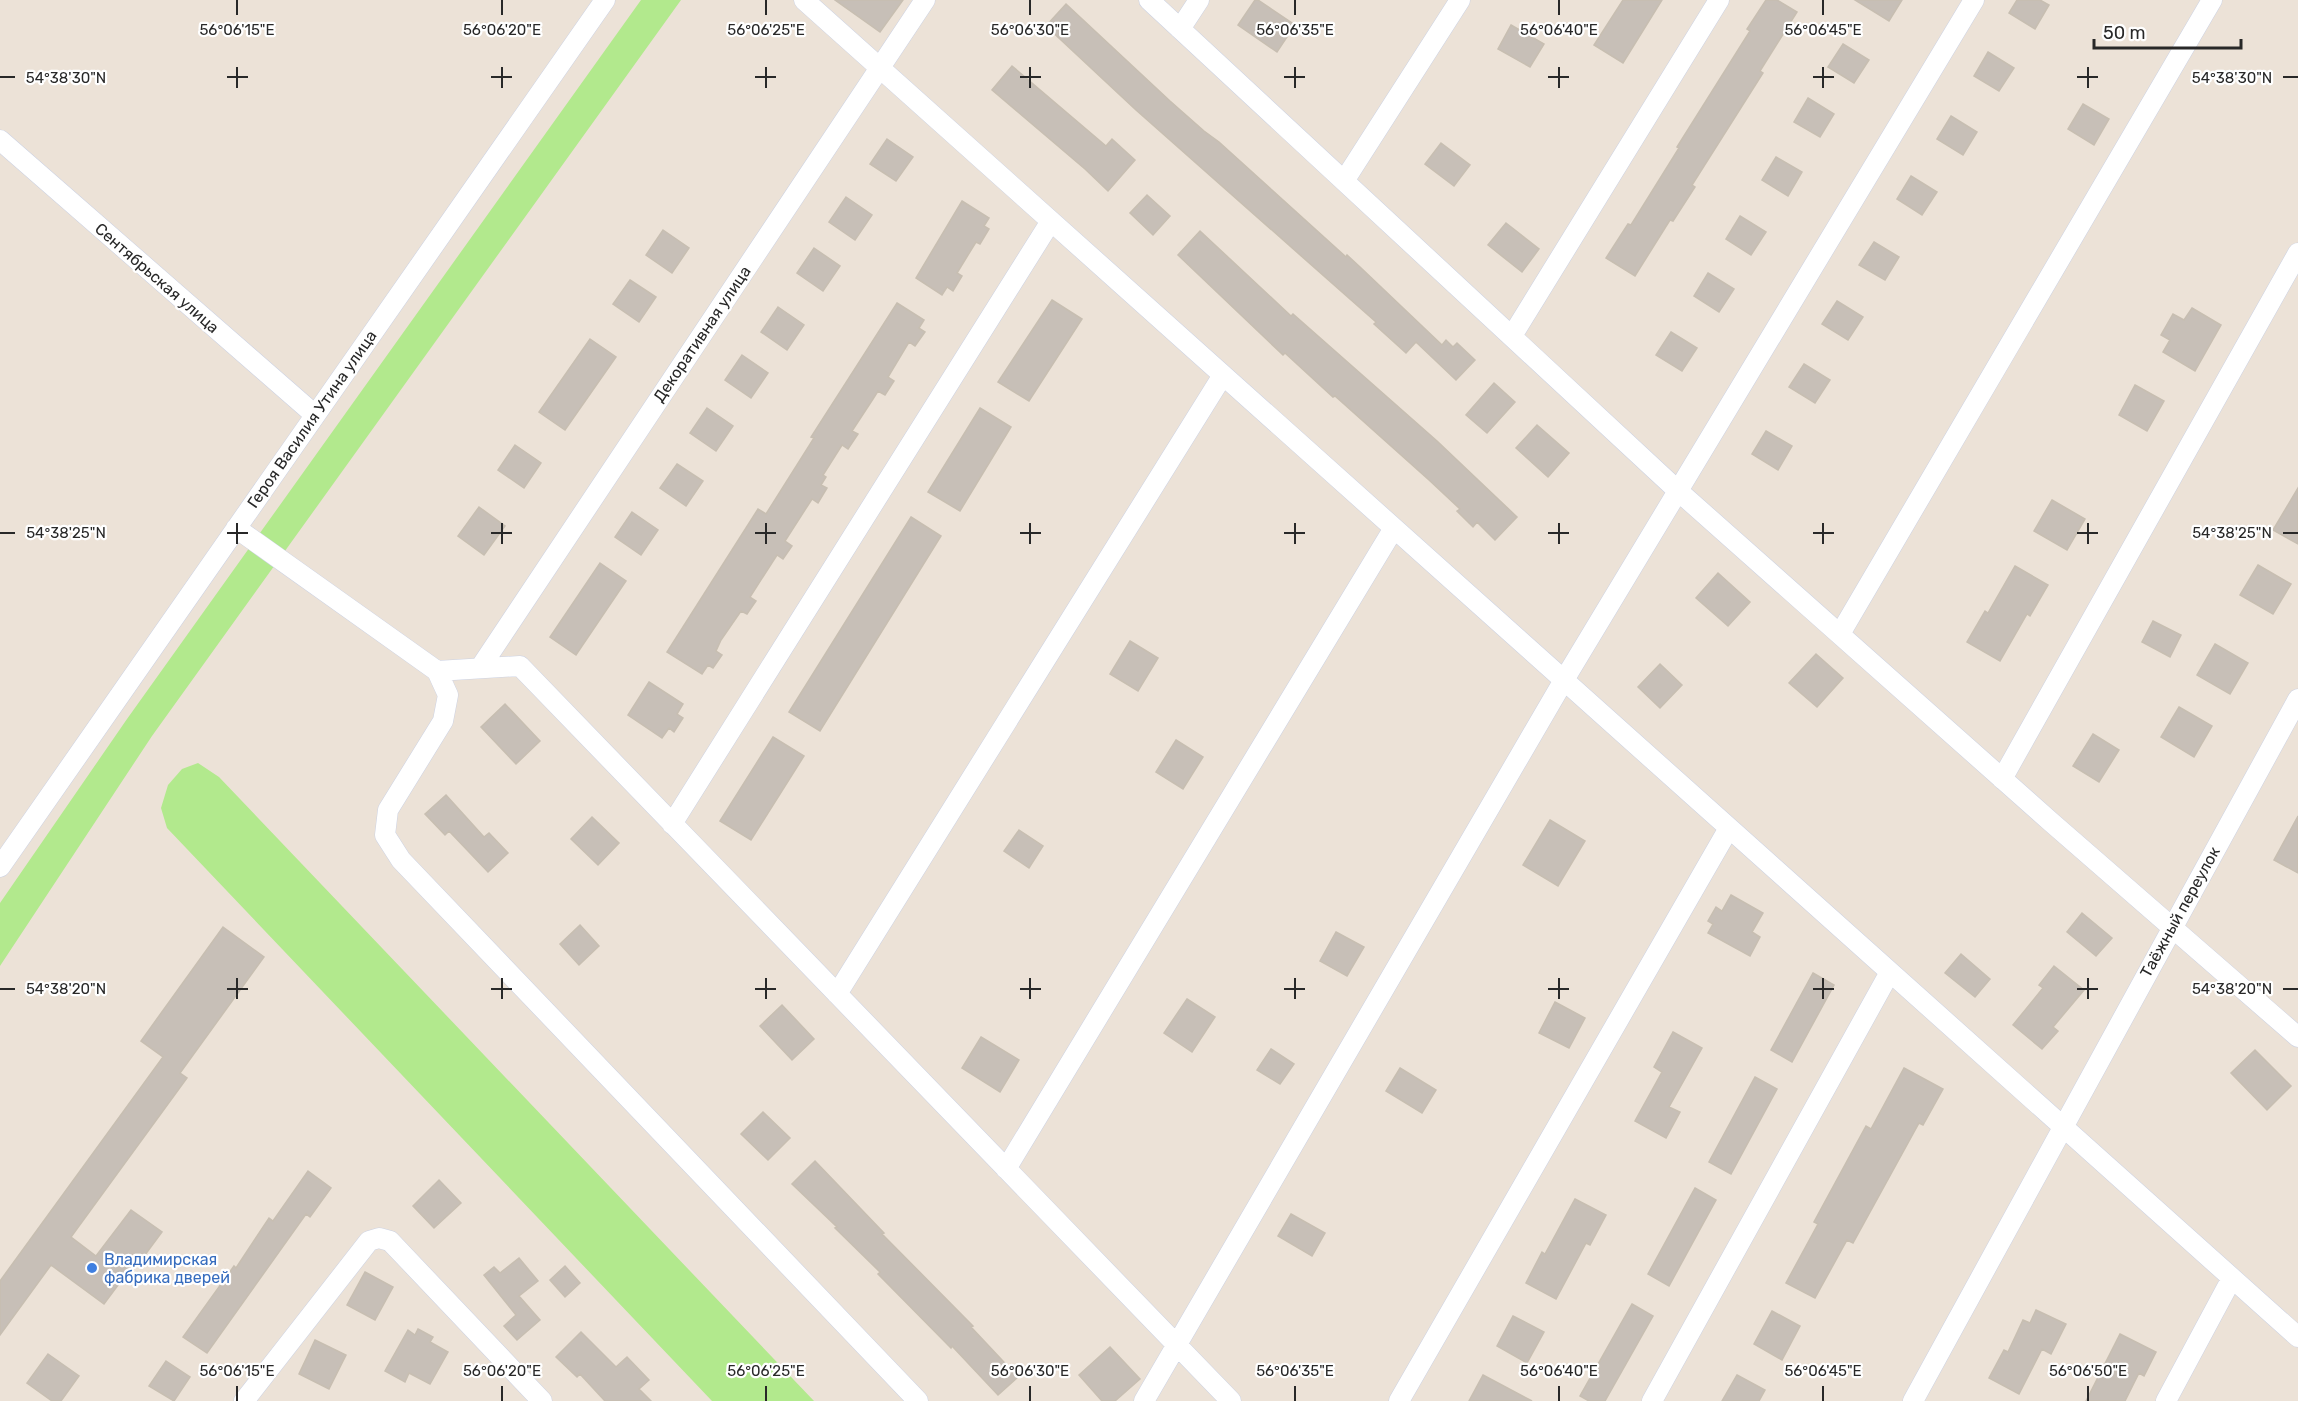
<svg xmlns="http://www.w3.org/2000/svg" width="2298" height="1401" viewBox="0 0 2298 1401" font-family="Rubik,sans-serif">
	<rect width="100%" height="100%" fill="#ece2d7"/>
	<path fill="#b2e98d" d="M 641,0 L 681,0 L 152,736 L 0,966 L 0,903 L 127,719 Z
		M 198,763 L 219,777 L 814,1401 L 712,1401 L 167,828 L 161,808 L 168,785 L 182,769 Z"/>
	<path fill="#c7bfb7" stroke="#c7beb1" stroke-width="1.5" d="M 835,0 L 903,0 L 880,32 Z
		M 1255,0 L 1258,0 L 1295,25 L 1277,52 L 1238,25 Z
		M 1623,0 L 1662,0 L 1623,63 L 1594,45 Z
		M 1766,0 L 1777,0 L 1797,12 L 1760,71 L 1763,73 L 1692,185 L 1695,187 L 1673,221 L 1670,220 L 1635,276 L 1606,258 L 1628,224 L 1631,225 L 1679,148 L 1677,147 L 1750,31 L 1747,29 Z
		M 1855,0 L 1902,0 L 1889,21 Z
		M 2017,0 L 2040,0 L 2049,5 L 2035,29 L 2009,13 Z
		M 1066,4 L 1170,101 L 1204,131 L 1219,142 L 1346,257 L 1347,255 L 1360,267 L 1442,345 L 1446,340 L 1453,347 L 1457,343 L 1475,360 L 1456,380 L 1416,342 L 1406,353 L 1374,324 L 1376,322 L 1136,110 L 1046,26 Z
		M 1511,25 L 1544,44 L 1530,67 L 1498,49 Z
		M 1843,44 L 1869,60 L 1854,83 L 1828,67 Z
		M 1988,52 L 2014,68 L 1999,91 L 1974,76 Z
		M 1012,66 L 1106,146 L 1112,139 L 1135,160 L 1108,191 L 1085,169 L 992,90 Z
		M 1808,98 L 1834,114 L 1820,137 L 1794,122 Z
		M 2083,104 L 2109,119 L 2094,145 L 2068,129 Z
		M 1951,116 L 1977,132 L 1963,155 L 1937,139 Z
		M 887,139 L 913,157 L 896,181 L 870,164 Z
		M 1441,143 L 1470,165 L 1454,186 L 1425,164 Z
		M 1776,157 L 1802,172 L 1788,196 L 1762,180 Z
		M 1911,176 L 1937,192 L 1922,215 L 1897,199 Z
		M 1147,195 L 1170,216 L 1153,235 L 1130,213 Z
		M 846,197 L 872,215 L 855,240 L 829,222 Z
		M 962,201 L 989,218 L 984,226 L 989,229 L 980,244 L 976,242 L 957,273 L 962,276 L 953,291 L 947,287 L 942,295 L 916,278 Z
		M 1740,216 L 1766,232 L 1751,255 L 1726,239 Z
		M 1506,223 L 1539,249 L 1522,272 L 1488,245 Z
		M 663,230 L 689,248 L 672,273 L 646,255 Z
		M 1200,231 L 1291,316 L 1293,314 L 1437,441 L 1517,517 L 1495,540 L 1477,522 L 1473,527 L 1457,511 L 1460,509 L 1429,480 L 1335,396 L 1333,397 L 1285,353 L 1283,355 L 1178,255 Z
		M 1874,242 L 1899,257 L 1885,280 L 1859,265 Z
		M 814,248 L 840,266 L 823,291 L 797,273 Z
		M 1708,273 L 1734,289 L 1719,312 L 1694,296 Z
		M 630,280 L 656,297 L 639,322 L 613,304 Z
		M 1052,300 L 1082,319 L 1029,401 L 998,382 Z
		M 1837,301 L 1863,317 L 1848,340 L 1822,324 Z
		M 897,303 L 924,320 L 919,328 L 925,332 L 915,346 L 909,342 L 888,377 L 894,381 L 885,395 L 878,391 L 873,399 L 852,431 L 858,434 L 848,449 L 842,445 L 823,475 L 826,477 L 821,485 L 827,488 L 818,503 L 812,499 L 785,541 L 792,546 L 783,559 L 777,555 L 750,597 L 756,601 L 747,614 L 741,611 L 721,640 L 716,651 L 722,655 L 713,668 L 708,665 L 702,674 L 667,652 L 758,509 L 766,514 L 814,438 L 811,437 Z
		M 778,307 L 804,325 L 787,350 L 761,332 Z
		M 2192,308 L 2221,325 L 2195,371 L 2163,352 L 2170,340 L 2161,335 L 2173,314 L 2184,320 Z
		M 1671,332 L 1697,348 L 1682,371 L 1656,355 Z
		M 590,339 L 616,357 L 565,430 L 539,412 Z
		M 742,355 L 768,373 L 751,398 L 725,380 Z
		M 1804,364 L 1830,380 L 1815,403 L 1789,387 Z
		M 1494,383 L 1515,402 L 1487,433 L 1466,415 Z
		M 2135,385 L 2164,401 L 2147,431 L 2119,415 Z
		M 707,408 L 733,426 L 716,451 L 690,433 Z
		M 980,408 L 1011,427 L 960,511 L 928,492 Z
		M 1537,425 L 1569,453 L 1548,477 L 1516,448 Z
		M 1766,431 L 1792,446 L 1778,470 L 1752,454 Z
		M 515,445 L 541,463 L 524,488 L 498,470 Z
		M 677,464 L 703,481 L 686,506 L 660,488 Z
		M 2298,488 L 2298,544 L 2273,530 Z
		M 2052,500 L 2085,519 L 2067,550 L 2034,531 Z
		M 479,507 L 505,526 L 484,555 L 458,536 Z
		M 632,512 L 658,530 L 641,555 L 615,537 Z
		M 911,517 L 941,536 L 820,731 L 789,712 Z
		M 600,563 L 626,581 L 576,655 L 550,637 Z
		M 2258,565 L 2291,584 L 2273,614 L 2240,595 Z
		M 2015,566 L 2048,585 L 2030,616 L 2027,614 L 2000,661 L 1967,642 L 1985,611 L 1988,613 Z
		M 1718,573 L 1750,602 L 1728,626 L 1696,598 Z
		M 2153,621 L 2181,635 L 2170,657 L 2142,642 Z
		M 1130,641 L 1158,658 L 1138,691 L 1110,674 Z
		M 2215,644 L 2248,663 L 2230,694 L 2197,675 Z
		M 1816,654 L 1843,678 L 1817,707 L 1789,683 Z
		M 1660,664 L 1682,685 L 1660,708 L 1638,687 Z
		M 649,682 L 683,704 L 677,714 L 683,718 L 674,732 L 669,728 L 662,738 L 628,715 Z
		M 505,704 L 540,741 L 516,764 L 481,727 Z
		M 2179,707 L 2212,726 L 2194,757 L 2161,737 Z
		M 2093,734 L 2119,750 L 2099,782 L 2073,766 Z
		M 773,737 L 804,756 L 751,840 L 720,821 Z
		M 1176,740 L 1203,757 L 1183,789 L 1156,772 Z
		M 446,795 L 484,837 L 489,833 L 508,853 L 488,872 L 449,831 L 445,835 L 425,814 Z
		M 2298,816 L 2298,873 L 2274,860 Z
		M 592,817 L 619,843 L 598,865 L 571,839 Z
		M 1550,820 L 1585,841 L 1558,886 L 1523,865 Z
		M 1019,830 L 1043,846 L 1029,868 L 1004,851 Z
		M 1731,895 L 1763,913 L 1752,932 L 1760,937 L 1750,956 L 1708,933 L 1713,924 L 1708,921 L 1716,907 L 1722,911 Z
		M 2082,913 L 2112,938 L 2096,956 L 2067,932 Z
		M 580,925 L 599,946 L 579,965 L 560,944 Z
		M 223,927 L 264,957 L 180,1073 L 187,1078 L 71,1237 L 96,1256 L 131,1210 L 162,1232 L 142,1259 L 139,1257 L 104,1304 L 51,1265 L 0,1335 L 0,1281 L 163,1057 L 141,1041 Z
		M 1336,932 L 1364,947 L 1347,976 L 1320,961 Z
		M 1961,954 L 1990,979 L 1975,997 L 1945,973 Z
		M 2054,966 L 2084,990 L 2053,1027 L 2058,1031 L 2042,1049 L 2013,1025 L 2043,988 L 2039,985 Z
		M 1813,973 L 1834,985 L 1792,1062 L 1771,1050 Z
		M 1187,999 L 1215,1017 L 1192,1052 L 1164,1033 Z
		M 1555,1002 L 1585,1018 L 1569,1048 L 1539,1033 Z
		M 782,1005 L 814,1039 L 792,1060 L 760,1026 Z
		M 1673,1032 L 1702,1048 L 1669,1107 L 1680,1112 L 1666,1138 L 1635,1121 L 1662,1072 L 1654,1067 Z
		M 981,1037 L 1019,1060 L 1000,1092 L 962,1068 Z
		M 1271,1049 L 1294,1064 L 1280,1084 L 1257,1070 Z
		M 2255,1050 L 2291,1086 L 2267,1110 L 2231,1073 Z
		M 1400,1068 L 1436,1090 L 1422,1113 L 1386,1091 Z
		M 1904,1068 L 1943,1089 L 1923,1125 L 1919,1123 L 1853,1243 L 1847,1240 L 1815,1298 L 1786,1283 L 1818,1224 L 1814,1222 L 1866,1126 L 1871,1129 Z
		M 1755,1077 L 1777,1089 L 1731,1174 L 1709,1162 Z
		M 763,1112 L 790,1138 L 768,1160 L 741,1134 Z
		M 815,1161 L 884,1233 L 882,1234 L 973,1326 L 971,1327 L 1018,1377 L 998,1395 L 952,1346 L 951,1348 L 878,1274 L 880,1272 L 835,1228 L 837,1227 L 792,1184 Z
		M 308,1171 L 331,1188 L 310,1217 L 306,1214 L 207,1353 L 183,1337 L 234,1266 L 236,1268 L 269,1218 L 273,1221 Z
		M 439,1180 L 461,1203 L 434,1228 L 413,1206 Z
		M 1695,1188 L 1716,1200 L 1669,1286 L 1648,1274 Z
		M 1575,1199 L 1606,1215 L 1590,1245 L 1586,1243 L 1556,1299 L 1526,1283 L 1542,1252 L 1545,1254 Z
		M 1291,1214 L 1325,1233 L 1312,1256 L 1278,1236 Z
		M 519,1258 L 538,1281 L 519,1296 L 540,1320 L 517,1340 L 504,1326 L 516,1315 L 484,1275 L 494,1267 L 500,1273 Z
		M 565,1266 L 580,1283 L 565,1297 L 550,1280 Z
		M 365,1272 L 393,1287 L 375,1320 L 347,1305 Z
		M 1632,1304 L 1653,1316 L 1605,1401 L 1589,1401 L 1580,1396 Z
		M 2036,1310 L 2066,1324 L 2051,1354 L 2042,1349 L 2019,1394 L 1989,1378 L 2004,1350 L 2008,1352 L 2023,1320 L 2030,1323 Z
		M 1772,1311 L 1800,1326 L 1782,1360 L 1754,1344 Z
		M 1513,1316 L 1544,1332 L 1527,1363 L 1497,1346 Z
		M 418,1329 L 433,1337 L 430,1342 L 448,1352 L 430,1384 L 409,1373 L 405,1382 L 385,1371 L 408,1330 L 415,1335 Z
		M 581,1332 L 616,1367 L 627,1357 L 649,1380 L 639,1389 L 651,1401 L 605,1401 L 580,1374 L 577,1377 L 556,1357 Z
		M 2120,1334 L 2156,1352 L 2144,1376 L 2139,1373 L 2125,1401 L 2086,1401 Z
		M 315,1340 L 346,1355 L 329,1389 L 299,1374 Z
		M 1110,1347 L 1140,1379 L 1115,1401 L 1102,1401 L 1079,1375 Z
		M 48,1354 L 79,1376 L 61,1401 L 52,1401 L 27,1383 Z
		M 166,1361 L 190,1377 L 174,1401 L 149,1386 Z
		M 1483,1375 L 1532,1401 L 1469,1401 Z
		M 1737,1375 L 1765,1390 L 1759,1401 L 1722,1401 Z"/>
	<g fill="none" stroke-linecap="round" stroke-linejoin="round">
		<g stroke="#ccd2e3" stroke-width="21">
			<path id="minor" d="M 804,0 L 2298,1337
				M 1149,0 L 1676,489 L 2051,822 L 2298,1037
				M 1180,29 L 1199,0
				M 0,140 L 315,415
				M 1344,181 L 1460,0
				M 1512,336 L 1719,0
				M 236,528 L 437,671 L 448,695 L 443,721 L 388,810 L 385,835 L 401,860 L 918,1401
				M 1840,634 L 2212,0
				M 480,668 L 925,0
				M 437,671 L 520,666 L 1231,1401
				M 2002,779 L 2298,253
				M 672,824 L 1051,221
				M 0,867 L 605,0
				M 837,994 L 1223,375
				M 1006,1169 L 1394,528
				M 244,1401 L 369,1241 L 379,1238 L 390,1241 L 542,1401
				M 1144,1401 L 1564,680 L 1974,0
				M 1399,1401 L 1729,828
				M 1652,1401 L 1890,972
				M 1913,1401 L 2298,699
				M 2166,1401 L 2232,1278"/>
		</g>
		<use href="#minor" stroke="#fff" stroke-width="20"/>
	</g>
	<path fill="none" stroke="#282828" stroke-width="2" d="M 237,0 L 237,15M 502,0 L 502,15M 766,0 L 766,15M 1030,0 L 1030,15M 1295,0 L 1295,15M 1559,0 L 1559,15M 1823,0 L 1823,15M 237,67 L 237,88M 502,67 L 502,88M 766,67 L 766,88M 1030,67 L 1030,88M 1295,67 L 1295,88M 1559,67 L 1559,88M 1823,67 L 1823,88M 2088,67 L 2088,88M 0,77 L 15,77M 227,77 L 248,77M 491,77 L 512,77M 755,77 L 776,77M 1020,77 L 1041,77M 1284,77 L 1305,77M 1548,77 L 1569,77M 1813,77 L 1834,77M 2077,77 L 2098,77M 2283,77 L 2298,77M 237,523 L 237,544M 502,523 L 502,544M 766,523 L 766,544M 1030,523 L 1030,544M 1295,523 L 1295,544M 1559,523 L 1559,544M 1823,523 L 1823,544M 2088,523 L 2088,544M 0,533 L 15,533M 227,533 L 248,533M 491,533 L 512,533M 755,533 L 776,533M 1020,533 L 1041,533M 1284,533 L 1305,533M 1548,533 L 1569,533M 1813,533 L 1834,533M 2077,533 L 2098,533M 2283,533 L 2298,533M 237,978 L 237,999M 502,978 L 502,999M 766,978 L 766,999M 1030,978 L 1030,999M 1295,978 L 1295,999M 1559,978 L 1559,999M 1823,978 L 1823,999M 2088,978 L 2088,999M 0,989 L 15,989M 227,989 L 248,989M 491,989 L 512,989M 755,989 L 776,989M 1020,989 L 1041,989M 1284,989 L 1305,989M 1548,989 L 1569,989M 1813,989 L 1834,989M 2077,989 L 2098,989M 2283,989 L 2298,989M 237,1386 L 237,1401M 502,1386 L 502,1401M 766,1386 L 766,1401M 1030,1386 L 1030,1401M 1295,1386 L 1295,1401M 1559,1386 L 1559,1401M 1823,1386 L 1823,1401M 2088,1386 L 2088,1401"/>
	<circle fill="#3f7fe0" stroke="#fff" stroke-width="2" cx="92" cy="1268" r="6"/>
	<g text-anchor="middle" dominant-baseline="central" stroke-width="4.5" stroke-linejoin="round" paint-order="stroke">
		<g font-size="16" fill="#282828" stroke="#fff">
			<text transform="translate(157 278) rotate(41)">Сентябрьская улица</text>
			<text transform="translate(702 334) rotate(-56)">Декоративная улица</text>
			<text transform="translate(312 419) rotate(-55)">Героя Василия Утина улица</text>
			<text transform="translate(2180 912) rotate(-61)">Таёжный переулок</text>
		</g>
		<g font-size="16" fill="#366cbe" stroke="#fff" text-anchor="start">
			<text x="104" y="1259">Владимирская<tspan x="104" dy="18">фабрика дверей</tspan></text>
		</g>
	</g>
	<g font-size="15" text-anchor="middle" fill="#282828" stroke="#fff" stroke-width="4.5" stroke-linejoin="round" paint-order="stroke">
		<text x="237" y="35">56°06'15"E</text>
		<text x="502" y="35">56°06'20"E</text>
		<text x="766" y="35">56°06'25"E</text>
		<text x="1030" y="35">56°06'30"E</text>
		<text x="1295" y="35">56°06'35"E</text>
		<text x="1559" y="35">56°06'40"E</text>
		<text x="1823" y="35">56°06'45"E</text>
		<text x="66" y="83">54°38'30"N</text>
		<text x="2232" y="83">54°38'30"N</text>
		<text x="66" y="538">54°38'25"N</text>
		<text x="2232" y="538">54°38'25"N</text>
		<text x="66" y="994">54°38'20"N</text>
		<text x="2232" y="994">54°38'20"N</text>
		<text x="237" y="1376">56°06'15"E</text>
		<text x="502" y="1376">56°06'20"E</text>
		<text x="766" y="1376">56°06'25"E</text>
		<text x="1030" y="1376">56°06'30"E</text>
		<text x="1295" y="1376">56°06'35"E</text>
		<text x="1559" y="1376">56°06'40"E</text>
		<text x="1823" y="1376">56°06'45"E</text>
		<text x="2088" y="1376">56°06'50"E</text>
	</g>
	<path d="M2094 39v9h147v-9" fill="none" stroke="#282828" stroke-width="3"/>
	<text x="2103" y="39" font-size="18" fill="#282828" stroke="#ffffff" stroke-width="4.5" paint-order="stroke">50 m</text>
</svg>
